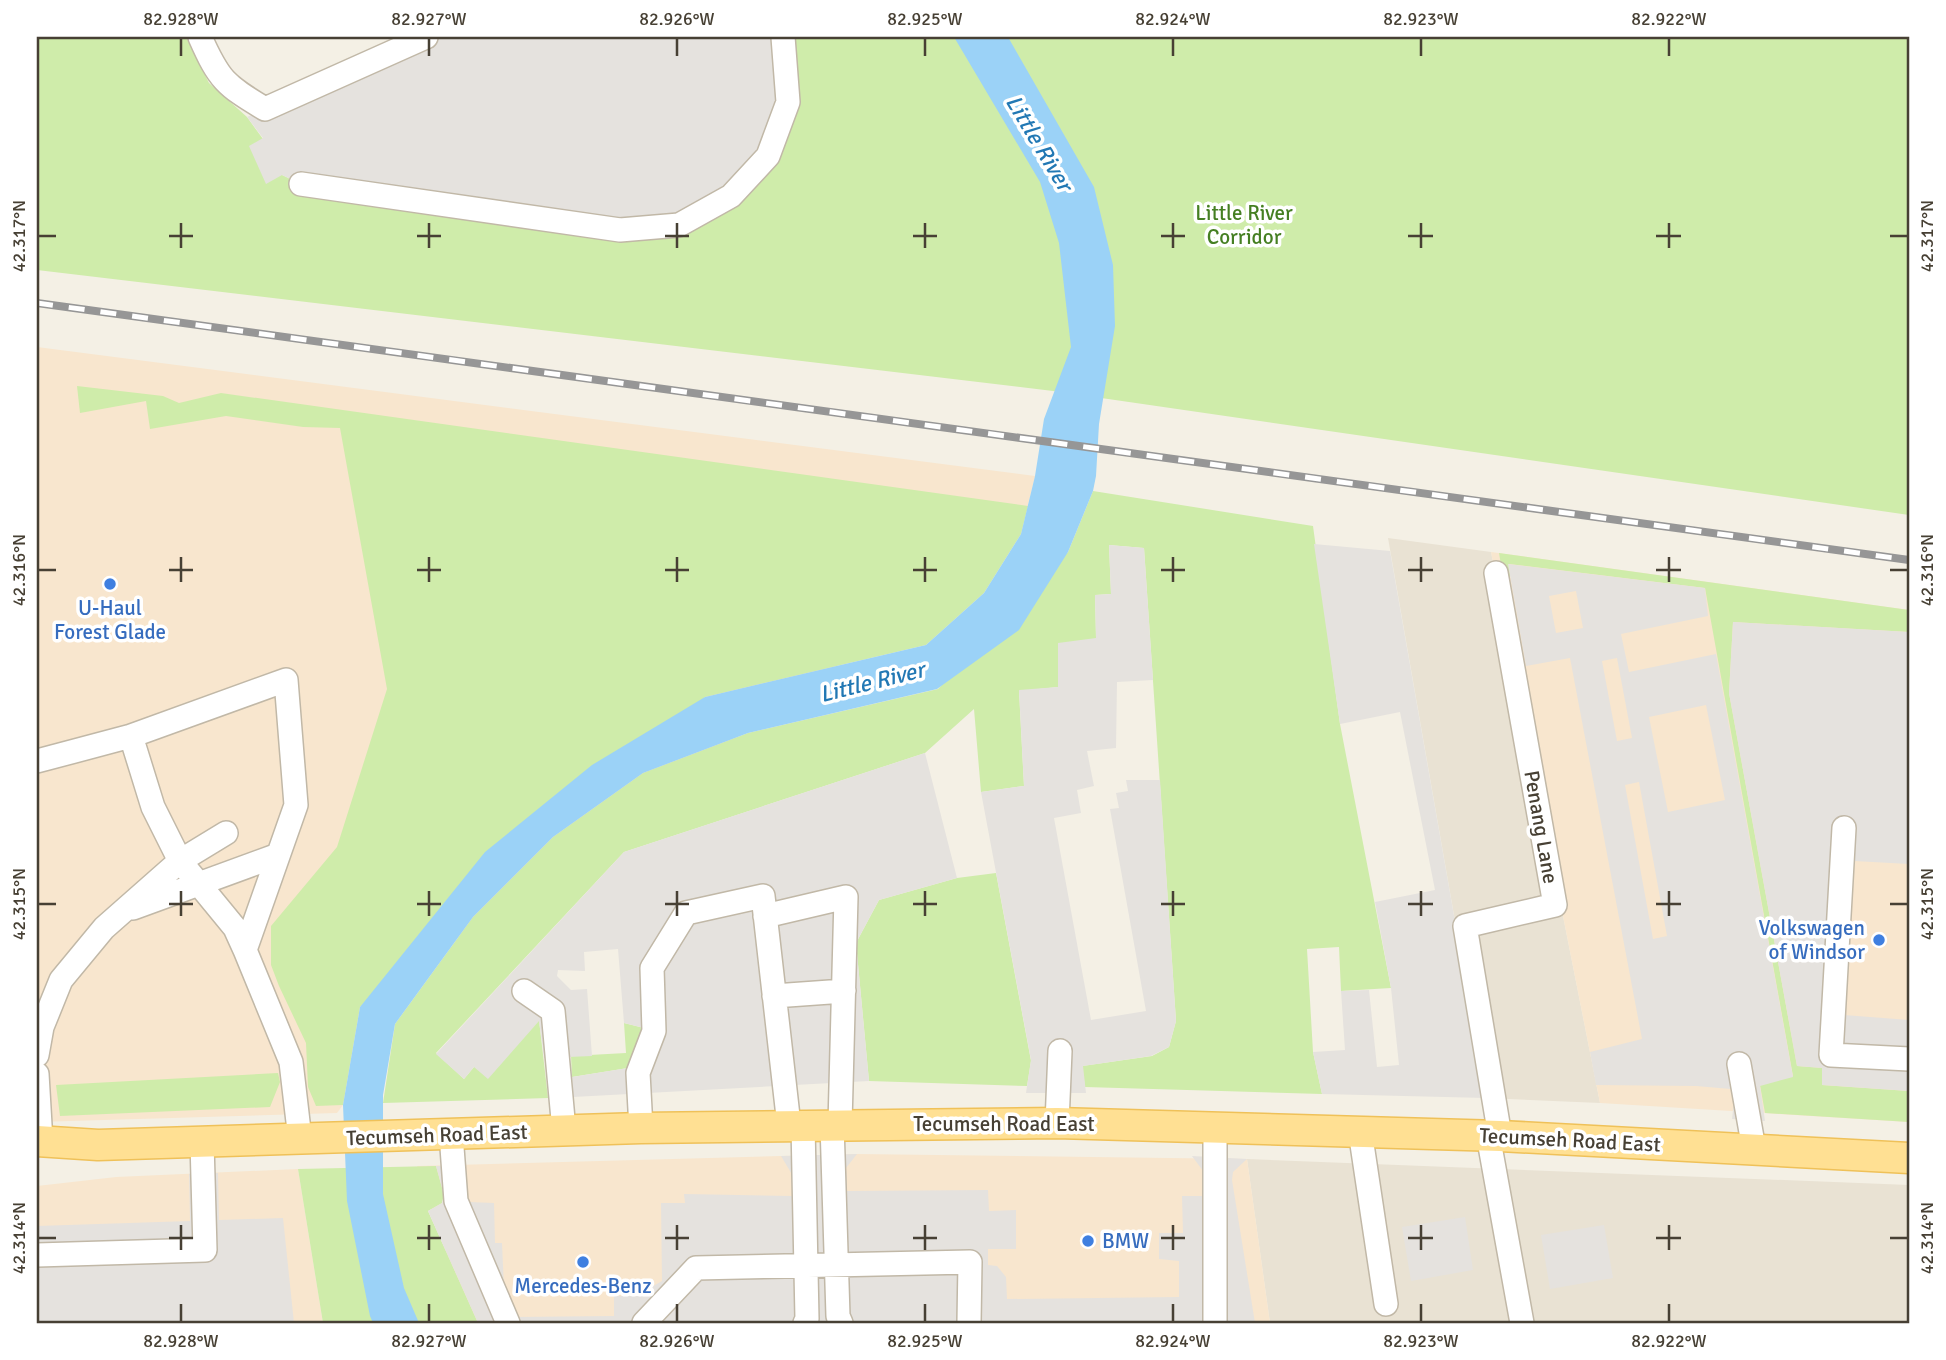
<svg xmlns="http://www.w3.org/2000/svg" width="1946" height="1360" viewBox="0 0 1946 1360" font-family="Signika,sans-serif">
	<rect width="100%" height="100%" fill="#f4f0e5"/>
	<path fill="#e9e2d3" d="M 1388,538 L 1491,552 L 1600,1103 L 1486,1098 Z
		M 1247,1159 L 1909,1185 L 1909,1323 L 1270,1323 Z"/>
	<path fill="#f8e6ce" d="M 37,347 L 1035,476 L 1021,534 L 360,1007 L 343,1105 L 337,1113 L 37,1122 Z
		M 1491,552 L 1909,610 L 1909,1122 L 1600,1103 Z
		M 857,1154 L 1247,1159 L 1270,1323 L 470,1323 L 417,1166 Z
		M 298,1169 L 323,1323 L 37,1323 L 37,1186 L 116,1177 Z"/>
	<path fill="#cfecaa" d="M 37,37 L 186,37 L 209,83 L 247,117 L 263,139 L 282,175 L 301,184 L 783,37 L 1909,37 L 1909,515 L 1053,391 L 37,270 Z
		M 77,386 L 163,396 L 179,403 L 221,393 L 1028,506 L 1021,534 L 984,593 L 926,645 L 705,697 L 360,1007 L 343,1105 L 316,1106 L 308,1087 L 306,1043 L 279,986 L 271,965 L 271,926 L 337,847 L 387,689 L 340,428 L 303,427 L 226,416 L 150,429 L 146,401 L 80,413 Z
		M 1093,491 L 1313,526 L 1340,724 L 1391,988 L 1341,991 L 1339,947 L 1307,949 L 1313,1052 L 1322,1094 L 1085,1087 L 1082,1066 L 1152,1056 L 1169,1047 L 1176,1021 L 1144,548 L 1109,545 L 1111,594 L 1095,595 L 1096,638 L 1058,687 L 1019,691 L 1024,786 L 981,792 L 974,709 L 925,753 L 624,852 L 436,1053 L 464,1079 L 474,1067 L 539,1020 L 548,1098 L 383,1103 L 395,1024 L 473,917 L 553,837 L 643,773 L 748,733 L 938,689 L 1068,552 Z
		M 1499,553 L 1909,610 L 1909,632 L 1733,622 L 1729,693 L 1797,1066 L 1823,1068 L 1822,1085 L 1909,1091 L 1909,1122 L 1765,1113 L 1760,1085 L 1793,1076 L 1705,588 L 1509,564 L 1510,577 L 1503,577 Z
		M 996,873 L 1031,1061 L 1027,1086 L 869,1081 L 856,943 L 879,900 L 957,878 Z
		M 624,1023 L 648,1029 L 628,1068 L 572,1077 L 571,1056 L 626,1053 Z
		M 278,1073 L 280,1082 L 270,1107 L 60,1116 L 56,1085 Z
		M 436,1166 L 444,1195 L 442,1203 L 428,1211 L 478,1323 L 323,1323 L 298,1169 Z"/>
	<path fill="#e5e2de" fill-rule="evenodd" d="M 426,37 L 783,37 L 785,49 L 768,156 L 679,225 L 620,230 L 301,184 L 282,175 L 266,184 L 249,146 L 263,138 L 247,117 Z
		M 1314,544 L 1390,551 L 1486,1098 L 1322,1094 L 1313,1052 L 1345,1050 L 1341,991 L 1369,990 L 1377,1067 L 1399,1065 L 1391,988 L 1375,902 L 1435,890 L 1400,712 L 1340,724 Z
		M 1109,545 L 1144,548 L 1153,680 L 1117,682 L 1116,748 L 1087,751 L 1094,786 L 1077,790 L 1081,813 L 1054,818 L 1091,1020 L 1146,1011 L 1110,809 L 1119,808 L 1116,793 L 1128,791 L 1126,780 L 1160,780 L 1176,1021 L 1169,1047 L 1151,1056 L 1083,1066 L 1086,1093 L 1026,1093 L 1031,1060 L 981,792 L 1024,786 L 1019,690 L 1058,687 L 1058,643 L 1096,638 L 1095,595 L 1111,594 Z
		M 1508,564 L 1705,588 L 1708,616 L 1621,634 L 1629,672 L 1716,654 L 1793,1077 L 1760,1086 L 1765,1121 L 1732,1119 L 1734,1102 L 1731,1089 L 1696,1086 L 1596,1085 L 1590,1052 L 1642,1039 L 1570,658 L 1526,666 ZM 1576,591 L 1583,628 L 1556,633 L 1549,596 ZM 1617,658 L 1632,738 L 1617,741 L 1602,661 ZM 1706,705 L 1725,800 L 1668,812 L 1649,717 ZM 1639,782 L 1667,936 L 1653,939 L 1625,785 Z
		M 1733,622 L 1909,632 L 1909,864 L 1854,861 L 1844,1015 L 1909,1020 L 1909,1091 L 1822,1085 L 1822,1068 L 1797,1066 L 1729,693 Z
		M 925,753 L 957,878 L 879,900 L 856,943 L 869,1081 L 573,1097 L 572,1077 L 628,1068 L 648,1029 L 624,1023 L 618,949 L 584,952 L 585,971 L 558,970 L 557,976 L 571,990 L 587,989 L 592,1056 L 544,1058 L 539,1021 L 488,1079 L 474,1067 L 464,1079 L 436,1054 L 624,852 Z
		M 857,1154 L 846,1168 L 847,1191 L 988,1190 L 989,1211 L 1016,1210 L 1016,1249 L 988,1249 L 988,1265 L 997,1266 L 1006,1277 L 1007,1299 L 1179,1297 L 1179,1261 L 1159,1259 L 1159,1233 L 1183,1233 L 1182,1196 L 1204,1196 L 1206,1175 L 1192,1156 L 1247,1159 L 1233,1172 L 1232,1180 L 1255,1323 L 478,1323 L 428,1211 L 442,1203 L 444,1195 L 436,1166 L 464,1166 L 464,1196 L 469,1202 L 494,1203 L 495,1243 L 502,1243 L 505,1311 L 512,1317 L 614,1316 L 614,1296 L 636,1296 L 662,1281 L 661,1203 L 685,1203 L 684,1194 L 793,1196 L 793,1176 L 781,1156 Z
		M 218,1173 L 219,1220 L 283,1218 L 294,1323 L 37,1323 L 37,1226 L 190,1221 L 189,1174 Z
		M 1465,1217 L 1473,1270 L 1411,1281 L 1402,1227 Z
		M 1604,1225 L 1613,1278 L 1550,1289 L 1541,1235 Z"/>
	<path fill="#9bd2f7" d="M 954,37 L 1008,37 L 1094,187 L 1113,265 L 1115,326 L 1099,424 L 1096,476 L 1093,491 L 1068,552 L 1019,630 L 937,689 L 748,733 L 643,773 L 553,837 L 473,917 L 395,1024 L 383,1095 L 383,1194 L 404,1288 L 419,1323 L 373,1323 L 370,1316 L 347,1201 L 343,1105 L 360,1007 L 485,852 L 592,765 L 705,697 L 926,645 L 984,593 L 1021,534 L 1035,476 L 1044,419 L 1071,347 L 1059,243 L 1040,182 Z"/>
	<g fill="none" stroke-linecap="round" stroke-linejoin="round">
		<g stroke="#c1b8a7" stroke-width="26">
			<path id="minor" d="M 200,37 C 219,80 225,85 265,109 L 426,37
				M 301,184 L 620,230 L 679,225 L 731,196 L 768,156 L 788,102 L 783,37
				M 1496,573 L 1555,905 L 1465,926 L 1500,1136
				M 131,736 L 286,680 L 296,805 L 245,950
				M 37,761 L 131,736 L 153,807 L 180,861 L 235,928 L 245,950 L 291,1062 L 300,1139
				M 1844,828 L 1831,1055 L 1909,1059
				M 133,908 L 278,855
				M 765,916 L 846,897 L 840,1124
				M 524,991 L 553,1011 L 564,1130
				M 774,996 L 844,991
				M 37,1055 L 42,1027 L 61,980 L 104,928 L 180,861 L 226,833
				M 1739,1064 L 1754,1149
				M 37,1074 L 41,1142
				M 1057,1123 L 1060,1051
				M 832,1124 L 838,1316 L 841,1323
				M 803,1125 L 807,1319 L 805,1323
				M 1215,1127 L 1215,1323
				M 641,1128 L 638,1073 L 654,1031 L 652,968 L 686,913 L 763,896 L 789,1125
				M 1360,1131 L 1386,1304
				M 451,1134 L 456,1201 L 508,1323
				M 1488,1135 L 1522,1323
				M 37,1255 L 205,1250 L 202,1142
				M 644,1323 L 696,1268 L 970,1262 L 969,1323"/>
		</g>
		<g stroke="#efc159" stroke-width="33">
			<path id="major" d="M 37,1141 L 98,1145 L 641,1128 L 1057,1123 L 1500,1136 L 1909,1158"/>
		</g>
		<use href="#minor" stroke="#fff" stroke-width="23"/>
		<use href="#major" stroke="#ffe093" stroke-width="30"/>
		<g stroke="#969696" stroke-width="8">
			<path id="rail" d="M 37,303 L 1909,560"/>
		</g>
		<use href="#rail" stroke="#fff" stroke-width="5" stroke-dasharray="16" stroke-linecap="butt"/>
	</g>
	<path fill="none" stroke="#474034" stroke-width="2.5" d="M 181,38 L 181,56M 429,38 L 429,56M 677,38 L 677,56M 925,38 L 925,56M 1173,38 L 1173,56M 1421,38 L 1421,56M 1669,38 L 1669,56M 181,223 L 181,248M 429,223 L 429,248M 677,223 L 677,248M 925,223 L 925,248M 1173,223 L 1173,248M 1421,223 L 1421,248M 1669,223 L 1669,248M 38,236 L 56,236M 169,236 L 193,236M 417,236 L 441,236M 665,236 L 689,236M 913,236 L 937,236M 1161,236 L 1185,236M 1408,236 L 1433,236M 1656,236 L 1681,236M 1890,236 L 1908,236M 181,557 L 181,582M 429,557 L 429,582M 677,557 L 677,582M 925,557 L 925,582M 1173,557 L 1173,582M 1421,557 L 1421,582M 1669,557 L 1669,582M 38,570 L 56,570M 169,570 L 193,570M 417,570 L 441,570M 665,570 L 689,570M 913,570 L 937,570M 1161,570 L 1185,570M 1408,570 L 1433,570M 1656,570 L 1681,570M 1890,570 L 1908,570M 181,891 L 181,916M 429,891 L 429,916M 677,891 L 677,916M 925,891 L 925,916M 1173,891 L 1173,916M 1421,891 L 1421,916M 1669,891 L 1669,916M 38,904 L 56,904M 169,904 L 193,904M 417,904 L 441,904M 665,904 L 689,904M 913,904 L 937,904M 1161,904 L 1185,904M 1408,904 L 1433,904M 1656,904 L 1681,904M 1890,904 L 1908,904M 181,1225 L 181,1250M 429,1225 L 429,1250M 677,1225 L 677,1250M 925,1225 L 925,1250M 1173,1225 L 1173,1250M 1421,1225 L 1421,1250M 1669,1225 L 1669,1250M 38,1238 L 56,1238M 169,1238 L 193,1238M 417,1238 L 441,1238M 665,1238 L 689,1238M 913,1238 L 937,1238M 1161,1238 L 1185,1238M 1408,1238 L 1433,1238M 1656,1238 L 1681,1238M 1890,1238 L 1908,1238M 181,1304 L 181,1322M 429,1304 L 429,1322M 677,1304 L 677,1322M 925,1304 L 925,1322M 1173,1304 L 1173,1322M 1421,1304 L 1421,1322M 1669,1304 L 1669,1322"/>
	<g fill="#3f7fe0" stroke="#fff" stroke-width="2.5">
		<circle cx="110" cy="584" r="7"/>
		<circle cx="1879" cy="940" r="7"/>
		<circle cx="1088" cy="1241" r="7"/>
		<circle cx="583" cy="1262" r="7"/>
	</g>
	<g text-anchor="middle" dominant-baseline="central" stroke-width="7" stroke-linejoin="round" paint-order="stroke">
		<g font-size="21" fill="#457f22" stroke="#fff">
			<text x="1244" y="213">Little River<tspan x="1244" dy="24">Corridor</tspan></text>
		</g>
		<g font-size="21" fill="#366cbe" stroke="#fff">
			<text x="110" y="608">U-Haul<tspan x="110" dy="24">Forest Glade</tspan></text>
			<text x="1865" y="928" text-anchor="end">Volkswagen<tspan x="1865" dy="24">of Windsor</tspan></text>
			<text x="1102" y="1241" text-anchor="start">BMW</text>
			<text x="583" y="1286">Mercedes-Benz</text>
		</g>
		<g font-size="21" fill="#474034" stroke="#fff">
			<text transform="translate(1541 827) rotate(80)">Penang Lane</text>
			<text x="1004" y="1124">Tecumseh Road East</text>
			<text transform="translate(437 1135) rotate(-2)">Tecumseh Road East</text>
			<text transform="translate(1570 1140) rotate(3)">Tecumseh Road East</text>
		</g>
		<g font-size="23" font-style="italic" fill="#2278b4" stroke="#fff">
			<text transform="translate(1039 143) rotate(59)">Little River</text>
			<text transform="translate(872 682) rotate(-14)">Little River</text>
		</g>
	</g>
	<rect width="1946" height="1360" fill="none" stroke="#ffffff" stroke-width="77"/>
	<rect x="38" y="38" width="1870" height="1284" fill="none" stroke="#474034" stroke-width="2.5"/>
	<g font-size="18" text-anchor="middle" fill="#474034">
		<text x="181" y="25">82.928°W</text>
		<text x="429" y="25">82.927°W</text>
		<text x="677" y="25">82.926°W</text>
		<text x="925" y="25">82.925°W</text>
		<text x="1173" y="25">82.924°W</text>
		<text x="1421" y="25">82.923°W</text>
		<text x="1669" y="25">82.922°W</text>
		<text transform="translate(19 236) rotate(-90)" y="6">42.317°N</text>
		<text transform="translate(1927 236) rotate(-90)" y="6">42.317°N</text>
		<text transform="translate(19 570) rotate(-90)" y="6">42.316°N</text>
		<text transform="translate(1927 570) rotate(-90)" y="6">42.316°N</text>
		<text transform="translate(19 904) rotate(-90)" y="6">42.315°N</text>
		<text transform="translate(1927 904) rotate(-90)" y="6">42.315°N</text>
		<text transform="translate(19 1238) rotate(-90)" y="6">42.314°N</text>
		<text transform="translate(1927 1238) rotate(-90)" y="6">42.314°N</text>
		<text x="181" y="1347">82.928°W</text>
		<text x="429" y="1347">82.927°W</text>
		<text x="677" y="1347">82.926°W</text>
		<text x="925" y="1347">82.925°W</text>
		<text x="1173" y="1347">82.924°W</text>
		<text x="1421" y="1347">82.923°W</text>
		<text x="1669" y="1347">82.922°W</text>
	</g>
</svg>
